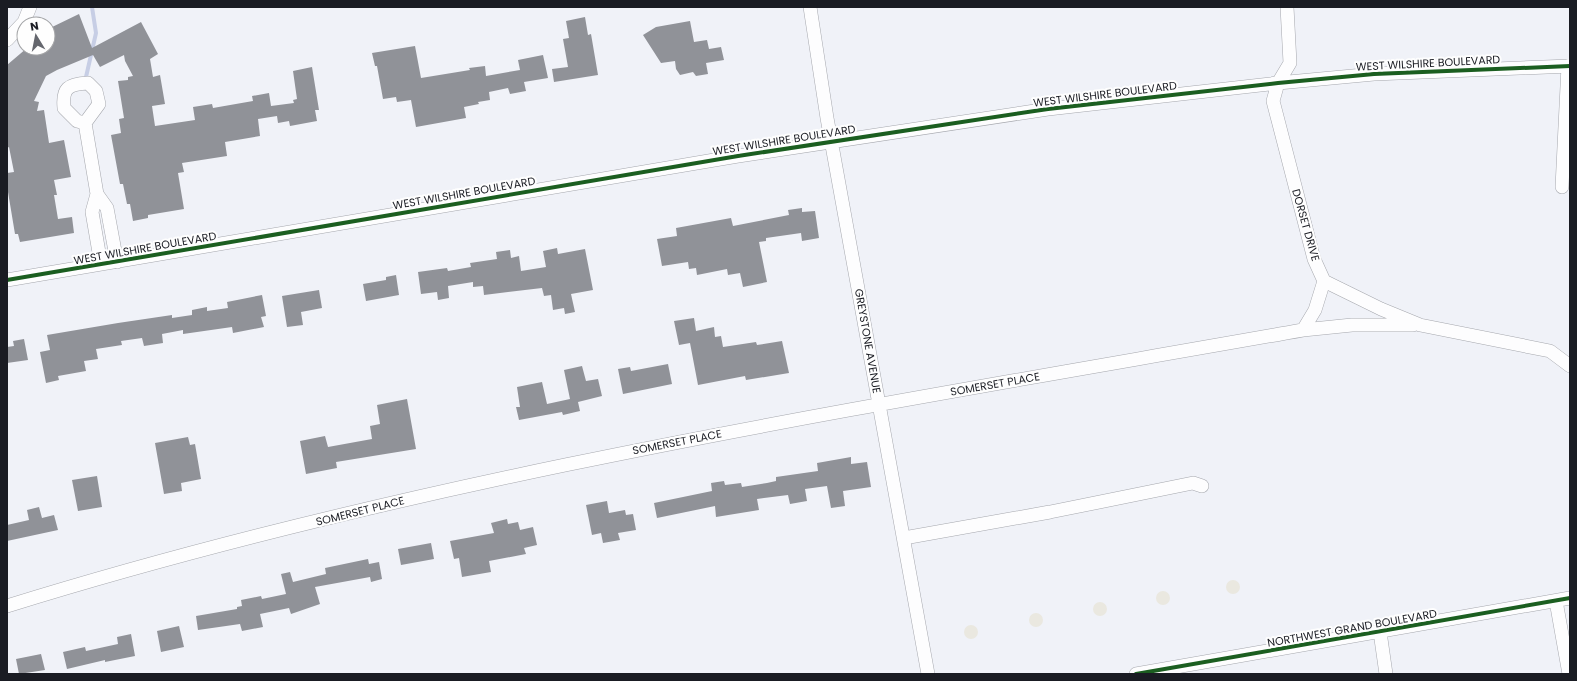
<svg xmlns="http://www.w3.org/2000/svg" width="1577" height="681" viewBox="0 0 1577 681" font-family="Poppins,sans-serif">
	<rect width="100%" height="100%" fill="#f0f2f8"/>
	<path fill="#eae8e0" d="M1226 587a7 7 0 1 1 14 0a7 7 0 1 1-14 0Z
		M1156 598a7 7 0 1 1 14 0a7 7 0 1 1-14 0Z
		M1093 609a7 7 0 1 1 14 0a7 7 0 1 1-14 0Z
		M1029 620a7 7 0 1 1 14 0a7 7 0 1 1-14 0Z
		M964 632a7 7 0 1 1 14 0a7 7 0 1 1-14 0Z"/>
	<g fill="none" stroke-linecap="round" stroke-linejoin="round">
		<path stroke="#c7cee5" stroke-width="4" d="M 86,77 L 96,33 L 92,7"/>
	</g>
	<path fill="#909298" d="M 79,14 L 92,48 L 141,22 L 158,54 L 150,59 L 153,77 L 160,75 L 165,104 L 152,106 L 155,126 L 195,120 L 193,107 L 212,104 L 213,108 L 253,101 L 252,96 L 269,93 L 271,106 L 294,103 L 293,100 L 297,99 L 293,71 L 312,67 L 319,110 L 315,110 L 317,121 L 290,126 L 289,121 L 278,123 L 277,116 L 258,119 L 260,136 L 225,142 L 227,156 L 182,163 L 184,172 L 178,173 L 184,209 L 148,215 L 148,218 L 133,221 L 130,204 L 127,204 L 123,184 L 120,184 L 111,135 L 121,133 L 119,119 L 124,118 L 118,81 L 128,80 L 128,77 L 133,76 L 125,61 L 124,55 L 100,67 L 93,55 L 57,70 L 46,76 L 34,101 L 39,102 L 37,111 L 44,110 L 49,143 L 64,140 L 71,177 L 54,180 L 57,195 L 54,195 L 58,219 L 72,217 L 74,233 L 20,242 L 18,234 L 15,234 L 7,186 L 7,173 L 14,172 L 9,147 L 7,148 L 7,65 L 27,48 L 48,48 L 48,29 Z
		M 585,17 L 588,35 L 591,34 L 598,75 L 554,82 L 552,69 L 568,67 L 563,39 L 569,38 L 566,21 Z
		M 690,21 L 694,42 L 707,40 L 709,49 L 721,47 L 724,60 L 706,63 L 708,74 L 696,76 L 693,72 L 680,75 L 676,69 L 675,61 L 661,63 L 643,35 L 656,27 Z
		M 415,46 L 421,78 L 470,70 L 469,68 L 485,66 L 486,76 L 520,70 L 518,60 L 543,55 L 548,78 L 524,82 L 526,91 L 510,94 L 508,88 L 489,92 L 490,100 L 478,102 L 479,104 L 464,107 L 466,118 L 416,127 L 411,100 L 397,102 L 396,97 L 383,99 L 377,66 L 375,66 L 372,53 Z
		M 802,208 L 802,212 L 815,211 L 819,238 L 802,241 L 801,233 L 766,238 L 766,241 L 759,242 L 767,282 L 743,287 L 740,273 L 728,275 L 727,269 L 697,275 L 696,268 L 689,269 L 688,262 L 662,266 L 657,239 L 677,236 L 676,228 L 731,218 L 733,226 L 789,215 L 788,210 Z
		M 557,248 L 558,254 L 585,249 L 593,290 L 571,294 L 575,312 L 565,314 L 564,308 L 553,310 L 551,295 L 544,296 L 542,288 L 484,295 L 483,286 L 473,287 L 473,282 L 448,286 L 449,298 L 438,300 L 437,292 L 421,294 L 418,272 L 447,268 L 448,271 L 471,267 L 470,263 L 497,259 L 496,252 L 510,250 L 511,258 L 519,256 L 521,271 L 546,267 L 543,251 Z
		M 396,275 L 399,295 L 366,301 L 363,284 L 386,280 L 386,277 Z
		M 319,290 L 322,308 L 301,312 L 303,325 L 287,327 L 282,296 Z
		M 262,295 L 266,316 L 261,317 L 264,327 L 233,333 L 232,327 L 183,334 L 183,330 L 162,334 L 163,343 L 144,346 L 142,338 L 121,341 L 122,345 L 96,349 L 98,359 L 84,361 L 86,371 L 58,376 L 59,380 L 46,383 L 40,352 L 50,350 L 47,335 L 118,323 L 172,315 L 172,318 L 192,315 L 192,310 L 207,307 L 207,311 L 228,308 L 227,302 Z
		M 694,318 L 696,331 L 714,327 L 715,337 L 721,336 L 723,347 L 756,342 L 757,345 L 782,341 L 789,373 L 746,380 L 745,376 L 698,385 L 690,343 L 679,345 L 674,321 Z
		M 24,339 L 28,360 L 7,363 L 7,347 L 14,346 L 13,341 Z
		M 668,364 L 672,384 L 623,394 L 618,369 L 630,367 L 631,371 Z
		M 582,366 L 586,381 L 598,379 L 602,396 L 578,402 L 580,411 L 563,415 L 562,412 L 519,420 L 516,407 L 520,407 L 517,387 L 542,382 L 547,404 L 570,399 L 564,370 Z
		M 407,399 L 416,449 L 336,462 L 337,468 L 306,474 L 300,441 L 325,436 L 328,447 L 372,439 L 370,426 L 380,424 L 377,405 Z
		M 188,437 L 190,445 L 195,444 L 201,479 L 181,483 L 182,491 L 164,494 L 155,443 Z
		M 851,457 L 851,464 L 867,462 L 871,487 L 843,491 L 845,506 L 831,508 L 827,486 L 805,489 L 807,501 L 790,504 L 788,495 L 757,499 L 759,510 L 716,517 L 715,506 L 657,518 L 654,503 L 712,491 L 711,483 L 724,481 L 725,485 L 741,483 L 742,487 L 767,483 L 776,481 L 776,477 L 818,471 L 817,463 Z
		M 97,476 L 102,507 L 78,511 L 72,480 Z
		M 607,501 L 609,513 L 625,510 L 626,515 L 633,514 L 636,530 L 618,533 L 620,540 L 603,543 L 601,533 L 592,535 L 586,505 Z
		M 39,507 L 42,518 L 54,515 L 58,530 L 7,541 L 7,525 L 29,520 L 27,510 Z
		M 507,519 L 508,524 L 518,522 L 520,530 L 533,527 L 537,545 L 524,548 L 526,554 L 489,561 L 491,572 L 462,577 L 459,558 L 454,559 L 450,541 L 494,533 L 491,523 Z
		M 431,543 L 434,559 L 401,565 L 398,549 Z
		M 368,559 L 369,564 L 379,562 L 382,579 L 371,582 L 370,577 L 315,587 L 320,604 L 291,614 L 289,608 L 260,614 L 263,627 L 242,631 L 240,624 L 198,630 L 196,616 L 237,609 L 237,607 L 242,606 L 241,600 L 261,596 L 262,599 L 286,594 L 281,574 L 290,572 L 293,582 L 326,574 L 325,568 Z
		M 179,626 L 184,647 L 161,652 L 157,631 Z
		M 131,634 L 135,656 L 105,662 L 105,660 L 67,669 L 63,652 L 85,647 L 86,651 L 118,644 L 117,637 Z
		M 41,654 L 45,670 L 19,674 L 16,659 Z"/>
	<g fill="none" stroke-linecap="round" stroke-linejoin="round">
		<g stroke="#a5a7ad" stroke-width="14">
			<path id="minor" d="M 810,7 L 827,118 L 928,674
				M 1287,7 L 1290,63 L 1278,83 L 1273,101 L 1314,259 L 1324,281 L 1381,309 L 1420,325 L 1550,351 L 1570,366
				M 7,40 L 24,22 L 30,7
				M 85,123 L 77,121 L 64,108 C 62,88 68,84 88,83 L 96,91 L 99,104 L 85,123 L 97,194 L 107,208 L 117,262
				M 1562,187 L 1568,66
				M 97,194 L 92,212 L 101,264
				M 7,280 L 738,156 L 1048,109 L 1278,83 L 1374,74 L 1570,66
				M 1303,330 L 1352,325 L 1413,325
				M 904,538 L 1050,512 L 1193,483 L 1202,486
				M 1556,601 L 1569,674
				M 7,606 C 429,475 868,407 1303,330 L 1315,310 L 1324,281
				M 1380,632 L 1386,674
				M 1136,674 L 1570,598"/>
		</g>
		<use href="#minor" stroke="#fdfdfe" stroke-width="13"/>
		<g stroke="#fefefe" stroke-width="6">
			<path id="cycleway" d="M 7,280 L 738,156 L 1048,109 L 1278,83 L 1374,74 L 1570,66
				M 1136,674 L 1570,598"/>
		</g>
		<use href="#cycleway" stroke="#1b5e20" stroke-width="4"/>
	</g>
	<g text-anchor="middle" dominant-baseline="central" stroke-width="4" stroke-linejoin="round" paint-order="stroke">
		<g font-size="11" fill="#1a1c23" stroke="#fefefe">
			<text transform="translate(1428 63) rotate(-3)">WEST WILSHIRE BOULEVARD</text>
			<text transform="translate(1105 94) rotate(-7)">WEST WILSHIRE BOULEVARD</text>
			<text transform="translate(784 140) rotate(-9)">WEST WILSHIRE BOULEVARD</text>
			<text transform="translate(464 193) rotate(-10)">WEST WILSHIRE BOULEVARD</text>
			<text transform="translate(1306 225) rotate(74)">DORSET DRIVE</text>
			<text transform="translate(145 248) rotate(-10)">WEST WILSHIRE BOULEVARD</text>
			<text transform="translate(868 341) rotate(80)">GREYSTONE AVENUE</text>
			<text transform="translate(995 384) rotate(-10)">SOMERSET PLACE</text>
			<text transform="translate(677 442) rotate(-11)">SOMERSET PLACE</text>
			<text transform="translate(360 511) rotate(-14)">SOMERSET PLACE</text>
			<text transform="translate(1352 628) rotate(-10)">NORTHWEST GRAND BOULEVARD</text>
		</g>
	</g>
	<rect width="1577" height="681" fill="none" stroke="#1a1c23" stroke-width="16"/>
	<g transform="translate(36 36) rotate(350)"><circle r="19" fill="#fefefe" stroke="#a3a4a6"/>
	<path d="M0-3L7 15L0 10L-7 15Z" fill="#65676e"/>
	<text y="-6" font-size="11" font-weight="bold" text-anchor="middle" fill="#1a1c23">N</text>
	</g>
</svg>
